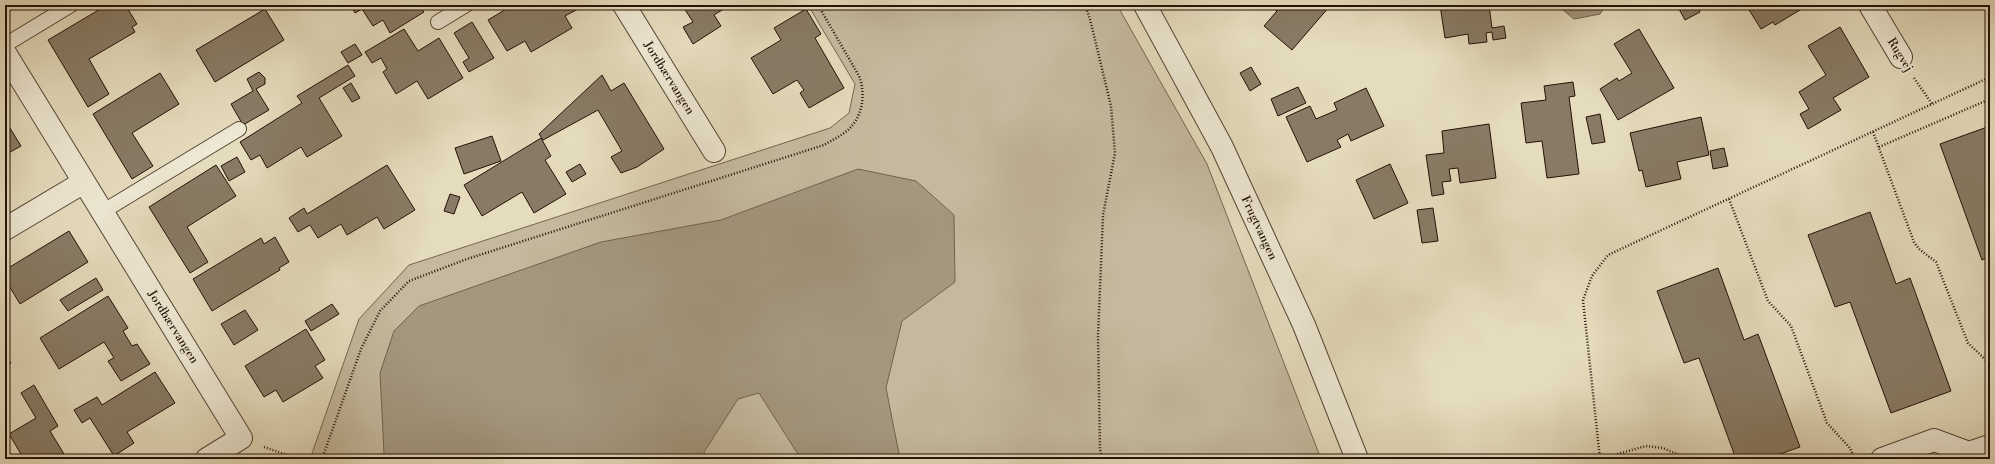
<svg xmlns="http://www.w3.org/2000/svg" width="1995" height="464" viewBox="0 0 1995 464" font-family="'Libre Bodoni',serif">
	<rect width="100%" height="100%" fill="#e5dcbd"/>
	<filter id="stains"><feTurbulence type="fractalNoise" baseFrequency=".005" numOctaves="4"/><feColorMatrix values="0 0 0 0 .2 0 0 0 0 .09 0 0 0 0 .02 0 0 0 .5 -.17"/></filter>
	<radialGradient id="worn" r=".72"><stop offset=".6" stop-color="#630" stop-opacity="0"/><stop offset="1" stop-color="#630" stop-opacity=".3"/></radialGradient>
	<path fill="#c4b99e" stroke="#746552" d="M 808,5 L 1117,5 L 1207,164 L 1321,459 L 310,459 L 359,319 L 409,265 L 830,128 L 849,113 L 855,84 Z"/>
	<path fill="#a3977f" stroke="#70614f" d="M 1557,5 L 1606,5 L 1600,14 L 1574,19 Z
		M 858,169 L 916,181 L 954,215 L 955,282 L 902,321 L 886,388 L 900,459 L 801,459 L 759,393 L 738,399 L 704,452 L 705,459 L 380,459 L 384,453 L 380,373 L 394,331 L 419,306 L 601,242 L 721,220 Z"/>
	<path fill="#887b66" stroke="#231107" d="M 107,5 L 119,5 L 121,9 L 126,6 L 137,24 L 132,27 L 135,32 L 89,59 L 109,94 L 88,107 L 48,40 Z
		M 351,5 L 419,5 L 424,12 L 390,33 L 383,20 L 373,26 L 362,9 L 355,13 Z
		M 513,5 L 576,5 L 578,9 L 565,16 L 572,28 L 531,52 L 525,41 L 507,51 L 488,20 Z
		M 682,5 L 730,5 L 714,15 L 721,26 L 693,44 L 683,27 L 693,22 Z
		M 1269,5 L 1327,5 L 1329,7 L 1292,50 L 1264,26 L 1277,11 Z
		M 1440,5 L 1489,5 L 1492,28 L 1504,26 L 1506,38 L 1493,40 L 1492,32 L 1486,33 L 1487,42 L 1469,44 L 1468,34 L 1445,38 Z
		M 1686,5 L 1697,5 L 1700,12 L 1685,20 L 1679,9 Z
		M 1746,5 L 1804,5 L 1805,7 L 1775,25 L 1773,22 L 1761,29 Z
		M 265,9 L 284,40 L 215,82 L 196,50 Z
		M 806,9 L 821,34 L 815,38 L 844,88 L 809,108 L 800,93 L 804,90 L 797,80 L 773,94 L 751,58 L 781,40 L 774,28 Z
		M 472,22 L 494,58 L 469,72 L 463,62 L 469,58 L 454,33 Z
		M 1840,27 L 1869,77 L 1833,98 L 1841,110 L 1808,129 L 1800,114 L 1809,109 L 1799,92 L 1826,75 L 1808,46 Z
		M 404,29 L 418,51 L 439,38 L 463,78 L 428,99 L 417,81 L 396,94 L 383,72 L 387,69 L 381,58 L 372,63 L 365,52 Z
		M 1639,29 L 1674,88 L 1618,120 L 1600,89 L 1617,78 L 1619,81 L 1632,73 L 1614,44 Z
		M 355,44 L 362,55 L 348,63 L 341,52 Z
		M 348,65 L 355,76 L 319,98 L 342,136 L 307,157 L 301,147 L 267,168 L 260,155 L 251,160 L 240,142 L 302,103 L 297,96 Z
		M 1251,67 L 1261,84 L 1250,91 L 1240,73 Z
		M 259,72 L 265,78 L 265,84 L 256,89 L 269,110 L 243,125 L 231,104 L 253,91 L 247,79 Z
		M 160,73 L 179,104 L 132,133 L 153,166 L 132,179 L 93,114 Z
		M 602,75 L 611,91 L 624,83 L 664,149 L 637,167 L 621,173 L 611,157 L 622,151 L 598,110 L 543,140 L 539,134 Z
		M 1573,82 L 1575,96 L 1569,97 L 1579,174 L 1547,178 L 1542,141 L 1526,143 L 1521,103 L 1546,100 L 1544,86 Z
		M 351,83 L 360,98 L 352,102 L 343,88 Z
		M 1298,87 L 1306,103 L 1278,116 L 1271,99 Z
		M 1366,88 L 1384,126 L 1351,141 L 1348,134 L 1337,140 L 1341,147 L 1307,162 L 1286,117 L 1310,106 L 1316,119 L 1337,110 L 1334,103 Z
		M 1600,114 L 1605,142 L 1592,144 L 1586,117 Z
		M 1701,117 L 1709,155 L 1677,162 L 1681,179 L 1646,187 L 1642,170 L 1639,171 L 1630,133 Z
		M 5,120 L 21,146 L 5,155 Z
		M 1489,124 L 1496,178 L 1460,183 L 1458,168 L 1449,169 L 1451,181 L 1442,182 L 1444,194 L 1432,196 L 1426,155 L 1444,153 L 1442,131 Z
		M 1990,126 L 1990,257 L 1982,260 L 1940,144 Z
		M 492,136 L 501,161 L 464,174 L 455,148 Z
		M 541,138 L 551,156 L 545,160 L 566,194 L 534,213 L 522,192 L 482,216 L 464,185 Z
		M 1724,148 L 1728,166 L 1713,169 L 1710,151 Z
		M 237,157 L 245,172 L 229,181 L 221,166 Z
		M 580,164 L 586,174 L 572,182 L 566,172 Z
		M 1390,164 L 1408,203 L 1374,219 L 1356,180 Z
		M 216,165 L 236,196 L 187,227 L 208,262 L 190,273 L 149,207 Z
		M 387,165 L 415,210 L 384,229 L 377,217 L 347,235 L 341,224 L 318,238 L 310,225 L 298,232 L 289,218 L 304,208 L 307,214 Z
		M 450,194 L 460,197 L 454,214 L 444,211 Z
		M 1433,208 L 1438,241 L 1422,243 L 1417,210 Z
		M 1870,212 L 1896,284 L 1910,278 L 1951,391 L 1891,413 L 1850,302 L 1835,307 L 1808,235 Z
		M 69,231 L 88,262 L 20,304 L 5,279 L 5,270 Z
		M 275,237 L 289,262 L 279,268 L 280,270 L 212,311 L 193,279 L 261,238 L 264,244 Z
		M 1718,268 L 1744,340 L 1758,334 L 1800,447 L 1766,459 L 1736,459 L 1699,358 L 1684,363 L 1657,291 Z
		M 96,278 L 103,290 L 68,311 L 60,300 Z
		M 108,296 L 128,328 L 123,331 L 132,346 L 137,344 L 150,364 L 121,381 L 108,361 L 114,358 L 104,342 L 59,369 L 40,338 Z
		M 332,304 L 339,314 L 311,331 L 305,321 Z
		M 245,310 L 258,330 L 234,345 L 221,324 Z
		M 306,329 L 325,360 L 315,366 L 323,378 L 283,402 L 276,390 L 264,397 L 245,366 Z
		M 5,354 L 11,363 L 5,366 Z
		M 155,372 L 175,403 L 127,432 L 134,443 L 114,456 L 90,418 L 82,423 L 74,410 L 97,397 L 102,405 Z
		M 34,385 L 58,426 L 50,431 L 67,459 L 24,459 L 9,434 L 36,418 L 21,393 Z"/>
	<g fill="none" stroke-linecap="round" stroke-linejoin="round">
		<g stroke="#544434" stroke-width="16">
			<path id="service" d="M 438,22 L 466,5
				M 5,45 L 71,5
				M 102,212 L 239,129"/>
		</g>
		<g stroke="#544434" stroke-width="24">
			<path id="minor" d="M 624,5 L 714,151
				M 1870,5 L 1901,57
				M 5,53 L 241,438 L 207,459
				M 5,229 L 84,182
				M 1882,459 L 1934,440 L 1969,453 L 1990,446"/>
		</g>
		<g stroke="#544434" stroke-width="24">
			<path id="tertiary" d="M 1145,5 L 1222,147 L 1304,325 L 1357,459"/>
		</g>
		<path stroke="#231107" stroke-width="2.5" stroke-dasharray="1 2" stroke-linecap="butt" d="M 1085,5 L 1090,19 L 1111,106 L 1115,153 L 1103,215 L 1098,336 L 1100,450 L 1103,459
			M 1914,78 L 1932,104
			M 1873,132 L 1914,242 L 1919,249 L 1936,262 L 1968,343 L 1990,364
			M 1879,147 L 1990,99
			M 1729,199 L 1768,301 L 1791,326 L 1827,423 L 1850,448 L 1855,459
			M 264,447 L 299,459
			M 322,459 L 361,349 L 380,311 L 409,281 L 467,259 L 824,145 C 832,140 841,136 848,130 C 863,116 866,94 859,76 L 818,5
			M 1600,459 L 1583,300 L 1592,276 L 1608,255 L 1990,77
			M 1600,459 L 1646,446 L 1663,448 L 1688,459"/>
		<use href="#service" stroke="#eee8d4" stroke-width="14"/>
		<use href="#minor" stroke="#eee8d4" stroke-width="22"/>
		<use href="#tertiary" stroke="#eee8d4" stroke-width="22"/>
	</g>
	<g text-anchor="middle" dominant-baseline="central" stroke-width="4" stroke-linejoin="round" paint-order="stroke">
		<g font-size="12" fill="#231107" stroke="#eee8d4">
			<text transform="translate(1900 55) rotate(58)">Rugvej</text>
			<text transform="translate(669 78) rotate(58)">Jordbærvangen</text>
			<text transform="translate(1259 228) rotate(65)">Frugtvangen</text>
			<text transform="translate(173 327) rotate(58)">Jordbærvangen</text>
		</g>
	</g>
	<rect width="1995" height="464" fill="none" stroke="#e5dcbd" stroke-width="20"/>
	<rect x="6" y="6" width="1983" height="452" fill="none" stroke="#231107" stroke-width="2"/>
	<rect x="10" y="10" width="1975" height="444" fill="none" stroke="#231107"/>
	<rect width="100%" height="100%" filter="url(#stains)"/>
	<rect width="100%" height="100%" fill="url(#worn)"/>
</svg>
